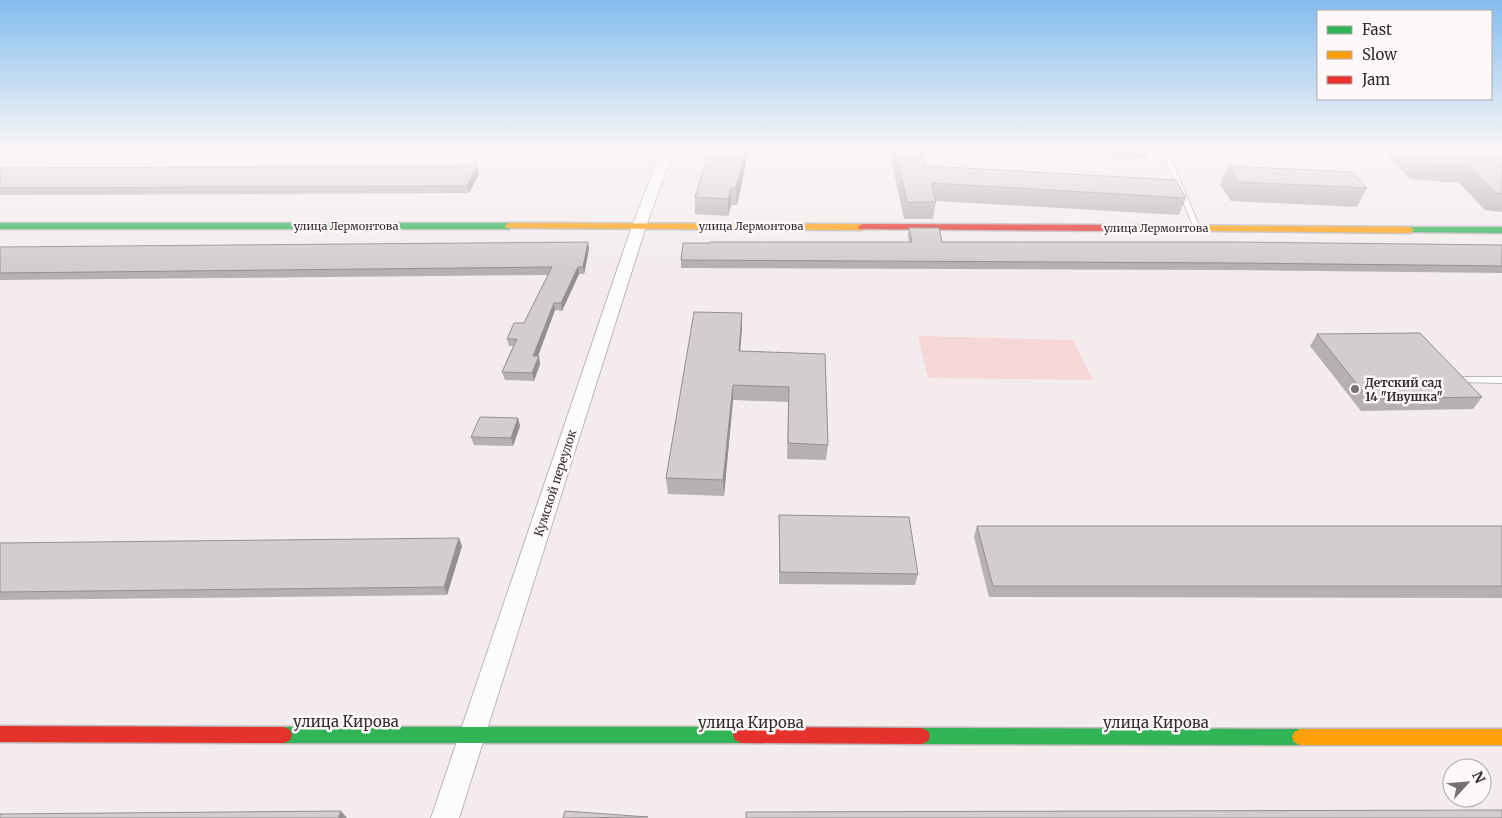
<svg xmlns="http://www.w3.org/2000/svg" width="1502" height="818" viewBox="0 0 1502 818" font-family="Merriweather,serif">
	<rect width="100%" height="100%" fill="#f4ecec"/>
	<path fill="#f5d7d8" d="M 918,336 L 1073,340 L 1093,380 L 928,378 Z"/>
	<g fill="none" stroke-linecap="round" stroke-linejoin="round">
		<g stroke="#bcb6b6" stroke-width="2">
			<path id="lane" d="M 1161,149 L 1167,149 L 1200,228 L 1199,229 L 1195,229 L 1194,228 Z
				M 1462,377 L 1502,377 L 1502,383 L 1459,382 L 1458,380 L 1459,378 Z"/>
		</g>
		<g stroke="#bcb6b6" stroke-width="2">
			<path id="street" d="M 662,149 L 674,149 L 646,226 L 459,818 L 431,818 L 632,226 Z"/>
		</g>
		<g stroke="#bcb6b6" stroke-width="3">
			<path id="fast" d="M 0,223 L 509,223 L 513,226 L 509,229 L 0,229 Z
				M 1410,227 L 1502,227 L 1502,233 L 1407,232 L 1407,228 Z
				M 284,727 L 741,727 L 747,730 L 749,735 L 747,740 L 741,743 L 284,743 L 278,740 L 276,735 L 278,730 Z
				M 922,728 L 1300,729 L 1306,732 L 1308,737 L 1306,742 L 1300,745 L 922,744 L 916,741 L 914,736 L 916,731 Z"/>
		</g>
		<g stroke="#bcb6b6" stroke-width="3">
			<path id="slow" d="M 509,223 L 862,224 L 866,227 L 862,230 L 506,228 L 505,226 Z
				M 1125,225 L 1410,227 L 1414,230 L 1410,233 L 1122,230 L 1122,226 Z
				M 1300,729 L 1502,729 L 1502,745 L 1300,745 L 1294,742 L 1292,737 L 1294,732 Z"/>
		</g>
		<g stroke="#bcb6b6" stroke-width="3">
			<path id="jam" d="M 862,224 L 1125,225 L 1129,228 L 1125,231 L 859,229 L 858,227 Z
				M 0,726 L 284,727 L 290,730 L 292,735 L 290,740 L 284,743 L 0,742 Z
				M 741,727 L 922,728 L 928,731 L 930,736 L 928,741 L 922,744 L 741,743 L 735,740 L 733,735 L 735,730 Z"/>
		</g>
		<use href="#lane" fill="#fdfcfc" fill-rule="evenodd"/>
		<use href="#street" fill="#fdfcfc" fill-rule="evenodd"/>
		<use href="#fast" fill="#30b455" fill-rule="evenodd"/>
		<use href="#slow" fill="#ff9f0a" fill-rule="evenodd"/>
		<use href="#jam" fill="#e5322d" fill-rule="evenodd"/>
	</g>
	<path fill="#b6b0b0" d="M 710,149 L 749,149 L 737,205 L 731,205 L 728,216 L 695,214 L 695,197 Z
		M 889,149 L 921,149 L 926,166 L 1186,198 L 1179,215 L 936,201 L 933,219 L 904,219 Z
		M 979,149 L 1149,149 L 1146,158 Z
		M 1390,149 L 1502,149 L 1502,212 L 1485,210 L 1459,183 L 1410,179 L 1387,155 Z
		M 477,166 L 479,174 L 469,193 L 0,195 L 0,168 Z
		M 1228,166 L 1367,188 L 1357,207 L 1231,201 L 1220,185 Z
		M 909,228 L 942,242 L 1502,245 L 1502,273 L 1233,270 L 681,268 L 681,260 L 710,243 L 909,242 L 908,235 Z
		M 588,242 L 589,249 L 584,274 L 579,274 L 562,311 L 555,310 L 538,356 L 540,364 L 534,381 L 505,380 L 502,372 L 513,346 L 509,346 L 507,339 L 524,323 L 548,275 L 0,280 L 0,247 Z
		M 742,313 L 742,328 L 740,351 L 825,354 L 828,445 L 826,460 L 787,459 L 788,402 L 733,400 L 724,496 L 668,494 L 666,478 Z
		M 1317,334 L 1482,397 L 1473,409 L 1361,411 L 1310,346 Z
		M 518,418 L 520,426 L 513,446 L 474,445 L 471,437 Z
		M 779,515 L 918,574 L 915,585 L 779,584 Z
		M 977,526 L 1502,526 L 1502,598 L 989,597 L 974,537 Z
		M 0,543 L 462,546 L 447,595 L 0,600 Z"/>
	<path fill="#949090" d="M 746,149 L 749,149 L 737,205 L 736,188 Z
		M 477,166 L 479,174 L 469,193 L 467,186 Z
		M 731,188 L 731,205 L 728,216 L 728,199 Z
		M 588,242 L 589,249 L 584,274 L 583,267 Z
		M 578,267 L 579,274 L 562,311 L 561,303 Z
		M 554,303 L 555,310 L 535,364 L 533,356 Z
		M 742,313 L 742,328 L 739,366 L 739,351 Z
		M 539,356 L 540,364 L 534,381 L 532,373 Z
		M 733,385 L 733,400 L 724,496 L 723,480 Z
		M 518,418 L 520,426 L 513,446 L 511,438 Z
		M 459,538 L 462,546 L 447,595 L 444,587 Z
		M 341,811 L 347,818 L 338,818 Z"/>
	<path fill="#d4cdcd" stroke="#949090" d="M 710,149 L 746,149 L 736,188 L 731,188 L 728,199 L 695,197 Z
		M 895,149 L 921,149 L 926,166 L 1176,180 L 1186,198 L 931,183 L 936,202 L 907,202 Z
		M 1405,149 L 1502,149 L 1502,194 L 1496,193 L 1469,166 L 1420,163 Z
		M 477,166 L 467,186 L 0,188 L 0,168 Z
		M 1228,166 L 1352,172 L 1367,188 L 1239,182 Z
		M 909,228 L 939,228 L 942,242 L 1233,242 L 1502,245 L 1502,266 L 1236,263 L 681,260 L 683,243 L 710,243 L 710,242 L 912,242 Z
		M 588,242 L 583,267 L 578,267 L 561,303 L 554,303 L 533,356 L 539,356 L 532,373 L 502,372 L 517,339 L 507,339 L 514,323 L 524,323 L 552,267 L 0,273 L 0,247 Z
		M 694,312 L 742,313 L 739,351 L 825,354 L 828,445 L 788,443 L 789,387 L 733,385 L 723,480 L 666,478 Z
		M 1420,333 L 1482,397 L 1369,399 L 1317,334 Z
		M 480,417 L 518,418 L 511,438 L 471,437 Z
		M 779,515 L 909,517 L 918,574 L 780,572 Z
		M 977,526 L 1502,526 L 1502,586 L 993,586 Z
		M 459,538 L 444,587 L 0,592 L 0,543 Z
		M 1502,810 L 1502,818 L 746,818 L 746,812 Z
		M 341,811 L 338,818 L 0,818 L 0,814 Z
		M 565,811 L 648,817 L 563,818 Z"/>
	<linearGradient id="sky" x2="0" y2="1"><stop stop-color="#84bdee"/><stop offset="0.57" stop-color="#faf6f6"/><stop offset="1" stop-color="#faf6f6" stop-opacity="0"/></linearGradient>
	<rect width="1502" height="263" fill="url(#sky)"/>
	<circle fill="#777070" stroke="#fef8f8" stroke-width="2" cx="1355" cy="389" r="5"/>
	<g text-anchor="middle" dominant-baseline="central" stroke-width="5" stroke-linejoin="round" paint-order="stroke">
		<g font-size="11" fill="#332d2d" stroke="#fef8f8">
			<text x="346" y="226">улица Лермонтова</text>
			<text x="751" y="226">улица Лермонтова</text>
			<text x="1156" y="228">улица Лермонтова</text>
		</g>
		<g font-size="12" font-weight="bold" fill="#332d2d" stroke="#fef8f8" text-anchor="start">
			<text x="1365" y="382">Детский сад<tspan x="1365" dy="14">14 "Ивушка"</tspan></text>
		</g>
		<g font-size="12" fill="#332d2d" stroke="#fef8f8">
			<text transform="translate(555 483) rotate(-72)">Кумской переулок</text>
		</g>
		<g font-size="15" fill="#332d2d" stroke="#fef8f8">
			<text x="346" y="721">улица Кирова</text>
			<text x="751" y="722">улица Кирова</text>
			<text x="1156" y="722">улица Кирова</text>
		</g>
	</g>
	<rect x="1317" y="10" width="175" height="90" fill="#fef8f8" stroke="#ada7a7"/>
	<rect x="1327" y="26" width="25" height="8" fill="#30b455" stroke="#ada7a7"/>
	<text x="1362" y="35" font-size="15" fill="#332d2d">Fast</text>
	<rect x="1327" y="51" width="25" height="8" fill="#ff9f0a" stroke="#ada7a7"/>
	<text x="1362" y="60" font-size="15" fill="#332d2d">Slow</text>
	<rect x="1327" y="76" width="25" height="8" fill="#e5322d" stroke="#ada7a7"/>
	<text x="1362" y="85" font-size="15" fill="#332d2d">Jam</text>
	<g transform="translate(1467 783) rotate(64)"><circle r="24" fill="#fef8f8" stroke="#ada7a7"/>
	<path d="M0-4L9 19L0 12L-9 19Z" fill="#777070"/>
	<text y="-8" font-size="14" font-weight="bold" text-anchor="middle" fill="#332d2d">N</text>
	</g>
</svg>
